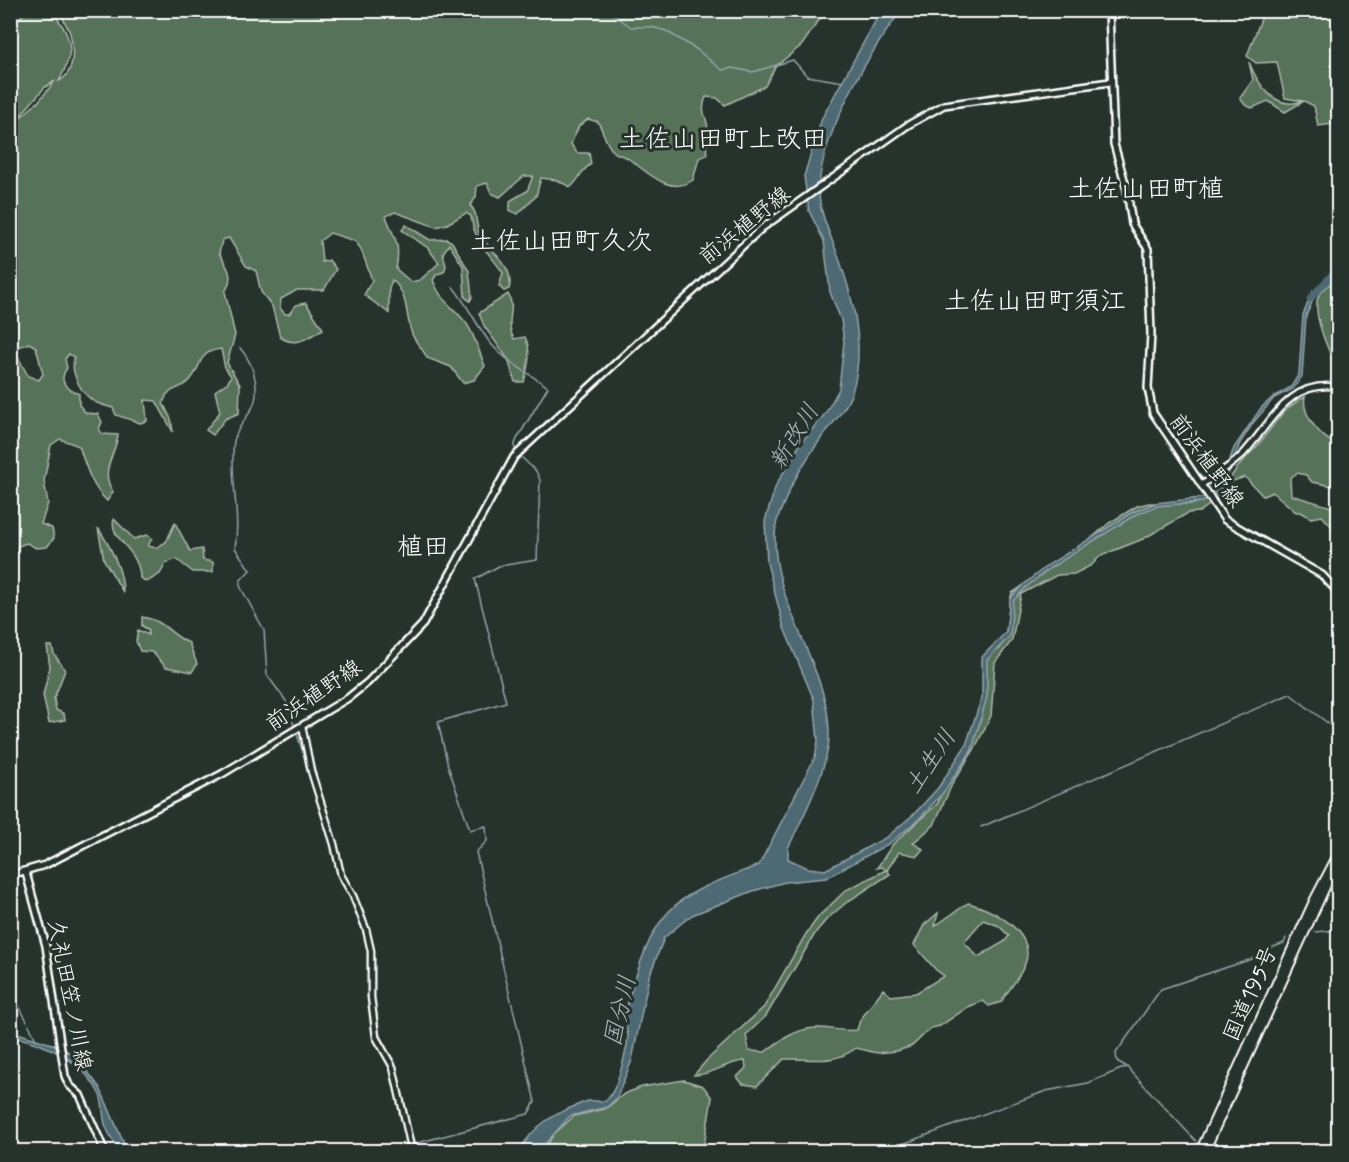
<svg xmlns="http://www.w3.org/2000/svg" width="1349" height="1162" viewBox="0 0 1349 1162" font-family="Mynerve,'Klee One',sans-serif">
	<rect width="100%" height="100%" fill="#26332d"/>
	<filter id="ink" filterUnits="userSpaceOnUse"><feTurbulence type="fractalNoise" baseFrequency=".0167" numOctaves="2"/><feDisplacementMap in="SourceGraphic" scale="12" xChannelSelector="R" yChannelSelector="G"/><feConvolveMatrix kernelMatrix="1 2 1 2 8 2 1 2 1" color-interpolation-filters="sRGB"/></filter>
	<g filter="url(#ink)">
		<path fill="#577259" stroke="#abb8ac" stroke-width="1.5" fill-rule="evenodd" d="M 29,11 L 57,11 L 55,15 C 75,41 73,55 59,81 C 75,74 74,48 70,33 C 67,25 62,19 60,11 L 831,11 L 821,17 L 802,45 L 776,66 L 765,86 L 725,105 L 717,98 L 706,97 C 699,114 708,116 708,130 C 708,139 705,145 707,155 L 699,158 L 693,180 C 669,196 649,173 629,159 C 625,156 617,155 613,151 C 606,145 603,130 598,122 L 588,119 L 579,126 L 571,144 L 577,153 L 589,153 L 591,164 C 581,170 580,179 571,187 L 556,180 L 541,178 L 536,196 L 518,214 L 510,211 L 510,201 L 527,191 L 533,176 L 524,176 L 500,197 L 491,193 L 487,183 L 477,186 L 476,197 L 470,206 C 478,211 475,223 479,232 C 486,250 516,264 509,289 L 504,291 L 499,286 L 503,273 C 489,251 475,245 471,216 L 466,213 L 447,224 L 436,227 L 395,212 L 386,216 C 394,239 401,241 396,269 L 411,282 L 420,280 L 439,263 L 428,248 L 402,230 L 406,225 L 430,240 L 447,239 L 452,242 L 469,271 L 472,297 L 470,301 L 465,297 L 463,266 L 449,244 L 443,253 L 446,266 L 444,272 L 437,274 L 433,280 C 440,299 449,304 462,318 C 473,329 479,352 485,366 L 474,380 L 463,383 L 451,367 L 427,358 C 423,349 415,342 412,334 C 405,315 409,294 392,280 L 389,289 L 389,313 L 364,295 L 372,280 L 361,249 L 355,241 L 330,233 L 320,241 L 322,262 L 329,260 L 336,269 L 324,290 L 297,290 L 281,299 L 280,308 L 285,314 L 289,314 L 296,305 L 306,303 L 323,329 C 307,338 297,348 280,337 L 272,306 L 261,292 L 256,271 L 246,266 L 229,238 L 222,240 L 219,253 C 228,268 235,276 225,292 L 235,335 L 227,363 L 240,385 L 239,413 L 225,419 L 213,435 L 206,430 L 220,412 L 215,391 L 228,382 L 231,376 L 225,368 L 221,349 C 195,352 203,369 188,382 C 183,387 173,389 167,394 L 163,403 L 171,419 L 173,432 L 156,401 L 145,400 L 147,421 L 140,423 L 116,415 L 113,408 C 107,406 101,405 95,402 C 81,394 70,373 74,357 L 69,354 L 65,359 L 67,368 C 57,382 67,389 79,394 L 79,405 L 86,413 L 98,414 L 102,422 L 99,429 L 102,434 L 118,435 C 115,457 99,470 113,492 L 107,501 C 91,486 86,466 79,446 L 60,439 L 51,445 L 44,481 L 48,503 L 41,524 L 52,528 L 54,538 L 47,547 L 36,548 L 27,543 L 18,546 L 16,560 L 11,565 L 10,23 ZM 55,81 L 38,102 L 14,123 L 45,87 ZM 29,343 L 36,347 L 43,374 L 39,380 L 28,376 L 15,351 L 19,347 Z
			M 1336,11 L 1338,13 L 1338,118 L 1333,124 L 1318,126 L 1314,106 L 1304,101 L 1285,112 L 1268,101 L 1252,108 L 1245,105 L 1240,98 L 1253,80 L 1249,62 C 1258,85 1275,111 1303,101 L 1285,98 L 1277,62 L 1256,63 L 1247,56 L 1264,11 Z
			M 1338,277 L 1338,370 C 1330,354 1309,310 1320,293 C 1324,287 1333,282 1338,277 Z
			M 508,294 C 517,308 504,322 514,339 L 525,337 C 532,351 528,367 524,382 L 515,382 L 508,359 L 484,326 L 479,313 Z
			M 1305,397 C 1301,415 1322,439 1338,445 L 1338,487 L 1312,482 L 1306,475 L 1297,473 L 1290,478 L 1291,495 L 1338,509 L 1338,549 L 1336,531 L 1322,516 L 1311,518 L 1301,512 L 1296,512 L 1273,492 L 1263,496 L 1245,477 L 1233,481 L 1218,499 L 1199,512 L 1188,513 L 1143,539 L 1100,556 L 1092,565 L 1074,574 L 1057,575 L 1021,594 L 1012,640 L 995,663 L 991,716 L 974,750 L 953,782 L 934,825 L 913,843 L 923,849 L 917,856 L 899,852 L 887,870 L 890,874 L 847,902 L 827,919 L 816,932 L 766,1016 L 746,1035 L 749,1051 L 765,1052 C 779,1041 796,1029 815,1028 C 828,1027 842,1032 857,1030 L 860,1020 L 883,989 L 891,996 L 916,993 L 944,976 L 935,969 L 914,945 L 924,925 L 938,913 L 935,926 L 968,903 C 991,908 1034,931 1026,961 C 1022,975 1009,989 1001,1002 L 989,1006 L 983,1001 L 968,1007 L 940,1026 L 931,1028 L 912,1046 L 897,1051 L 877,1053 L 856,1048 C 834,1065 811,1058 784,1059 L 757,1086 L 743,1084 L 737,1077 L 746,1068 L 745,1061 C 728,1061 714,1075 694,1075 L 707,1060 L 764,1007 L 806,934 L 819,916 L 846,890 L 886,870 L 882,867 L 877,868 L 893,844 L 938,803 L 943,787 L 969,750 L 981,719 L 985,662 L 991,651 L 998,650 C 1011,633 1005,613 1012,593 L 1079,549 L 1109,523 L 1137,506 L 1149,503 L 1193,504 L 1208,498 L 1232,481 L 1229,480 C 1238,464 1251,454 1262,440 C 1278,420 1281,409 1305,397 ZM 983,920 L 999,926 L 1009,936 L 1004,942 L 978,957 L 964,942 Z
			M 114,519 L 134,539 L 147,535 L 152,538 L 148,546 L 156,548 L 166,542 L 175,523 L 190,551 L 202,549 L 203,560 L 213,562 L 213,572 L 193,572 L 176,559 L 166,563 L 160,574 L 147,582 L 140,578 C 140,548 108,540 114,519 Z
			M 98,528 C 110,546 123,570 123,592 L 104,560 Z
			M 142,617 C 167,621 168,634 189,643 L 197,664 L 192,672 L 166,667 L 152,652 L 140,651 L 136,641 L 138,630 L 148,635 L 149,630 L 142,626 Z
			M 47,646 L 52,646 L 54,654 L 65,670 L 54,699 L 56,710 L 64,714 L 65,720 L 49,723 L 43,695 L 50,667 Z
			M 684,1080 L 703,1086 L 712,1098 L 703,1151 L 543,1151 L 554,1134 L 574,1116 L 605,1109 L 624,1094 L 642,1087 Z"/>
		<path fill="#4d6973" stroke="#94a5ab" stroke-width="1.5" d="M 881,11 L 901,11 C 869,52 811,150 820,203 C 823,220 830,235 836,250 C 852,294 867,345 852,392 C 847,408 833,423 822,437 C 807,458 793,479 784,503 C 781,510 777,518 776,525 C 766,599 832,668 829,738 C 828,768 802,820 788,848 L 788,859 L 808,868 L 825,870 L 887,837 L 914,814 L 938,788 L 966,745 L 982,697 L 982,657 L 1006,632 L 1010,599 L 1023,585 L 1048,565 L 1133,512 L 1156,503 L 1201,498 L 1213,492 L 1225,473 L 1234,448 L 1261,408 L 1273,397 L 1291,387 L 1299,374 L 1303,315 L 1313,291 L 1316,293 L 1306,316 L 1302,376 L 1293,389 L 1274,398 L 1253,423 L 1240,443 L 1223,488 L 1203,502 L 1157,506 L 1135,515 L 1050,568 L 1025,588 L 1013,601 L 1010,636 L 987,660 L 987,697 L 972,750 L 943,793 L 919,819 L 890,843 L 826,878 L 785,882 L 753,891 L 692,915 L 678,926 L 664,938 L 649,977 L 632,1060 L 616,1099 L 607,1107 L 570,1116 L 539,1151 L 519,1152 C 534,1123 556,1113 585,1102 C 594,1098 602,1106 610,1096 C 618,1085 627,1050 628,1036 C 628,1031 625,1027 625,1022 C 625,1006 632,988 637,973 C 661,897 690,892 759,865 L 815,757 L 818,741 L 814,700 L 784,628 L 767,563 L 765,521 L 776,485 L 800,444 L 825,414 L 839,389 L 844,342 L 841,320 L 830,292 L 824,241 L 809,211 L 804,176 L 822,118 Z
			M 11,1031 L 58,1046 L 69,1052 L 84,1067 L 100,1088 L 127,1151 L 120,1151 C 115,1144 109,1135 106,1127 C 102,1117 104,1105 100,1095 C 83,1060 47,1044 11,1036 Z"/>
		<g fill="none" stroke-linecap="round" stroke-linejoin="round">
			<path stroke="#94a5ab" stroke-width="1.5" d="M 607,10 L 631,27 L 652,27 L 666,31 L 696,49 L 722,70 L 732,68 L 753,72 L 793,60 L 807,76 L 843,82
				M 453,287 C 468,305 477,327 492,345 C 507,362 530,374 548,387 L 517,439 L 514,446 L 516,451
				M 240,348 C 251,361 257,378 256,395 C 255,412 237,424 234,441 C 229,476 241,513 235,548 L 250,570 L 240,581 L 240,586 L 264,630 L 267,675 L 286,701 L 309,771
				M 981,827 L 1290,694 L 1338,731
				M 332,845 L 338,876 L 353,901
				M 1315,932 L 1338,930
				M 368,948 L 369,973
				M 373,986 L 379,1034 L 395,1065 L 416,1152
				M 10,989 L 27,1021
				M 29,1025 L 36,1040
				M 1196,1141 L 1127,1067 L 1117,1061 L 1116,1053 L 1161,989 L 1264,955 L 1271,948 L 1284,943 L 1286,938
				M 416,1150 L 417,1143 L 528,1114 L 535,1102 L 476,852 L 487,841 L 486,826 L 470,830 L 448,766 L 438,722 L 506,702 L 475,579 L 499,566 L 537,560 L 540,480 L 536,471 L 519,455
				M 881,1152 L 1046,1091 L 1088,1083 L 1126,1067"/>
			<path stroke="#4d6973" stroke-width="7" d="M 1310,299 L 1338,268"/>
			<g stroke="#fff" stroke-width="9">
				<path id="minor" d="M 1201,485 C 1216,475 1231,466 1243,454 C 1270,425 1288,379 1338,387
					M 302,726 L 311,771 L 334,844 L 341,875 L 353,896 L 366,929 L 371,951 L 371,997 L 376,1037 L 393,1067 L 412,1152"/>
			</g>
			<g stroke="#fff" stroke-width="10">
				<path id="major" d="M 1109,10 L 1114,144 L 1127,190 L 1132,224 L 1148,249 L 1151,334 L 1148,388 L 1153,413 L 1225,520 L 1322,575 L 1338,592
					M 26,873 L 46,946 L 65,1076 L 69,1085 L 80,1095 L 105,1152
					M 10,875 L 45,865 L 222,774 L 348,698 L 368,682 L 423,624 L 514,457 L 762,228 L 908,125 L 944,105 L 1110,82"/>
			</g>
			<g stroke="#fff" stroke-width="10">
				<path id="highway" d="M 1199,1152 L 1314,899 L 1338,853
					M 1205,1152 L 1338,861"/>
			</g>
			<use href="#minor" stroke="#26332d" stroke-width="4.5"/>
			<use href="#major" stroke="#26332d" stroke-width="5"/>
			<use href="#highway" stroke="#26332d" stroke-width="6"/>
		</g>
	</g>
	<g text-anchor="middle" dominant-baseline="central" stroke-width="6" stroke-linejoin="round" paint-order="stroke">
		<g font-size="22" fill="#fff" stroke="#26332d">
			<text transform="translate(745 226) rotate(-39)">前浜植野線</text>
			<text transform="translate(1206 461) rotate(54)">前浜植野線</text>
			<text transform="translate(314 696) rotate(-34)">前浜植野線</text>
			<text transform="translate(1251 994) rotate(-66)">国道195号</text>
			<text transform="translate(69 995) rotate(79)">久礼田笠ノ川線</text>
		</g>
		<g font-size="24" font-style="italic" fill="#afbcc0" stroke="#26332d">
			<text transform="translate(795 437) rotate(-58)">新改川</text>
			<text transform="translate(931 762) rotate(-56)">土生川</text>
			<text transform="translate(621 1011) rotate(-77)">国分川</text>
		</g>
		<g font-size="26" fill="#fff" stroke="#26332d">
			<text x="723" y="140">土佐山田町上改田</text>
			<text x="1146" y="190">土佐山田町植</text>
			<text x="561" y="242">土佐山田町久次</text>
			<text x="1035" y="302">土佐山田町須江</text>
			<text x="423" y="548">植田</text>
		</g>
	</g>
	<rect width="1349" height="1162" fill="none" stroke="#26332d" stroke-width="36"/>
	<rect x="18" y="18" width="1313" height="1126" fill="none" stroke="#fff" stroke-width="2" filter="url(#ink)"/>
</svg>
